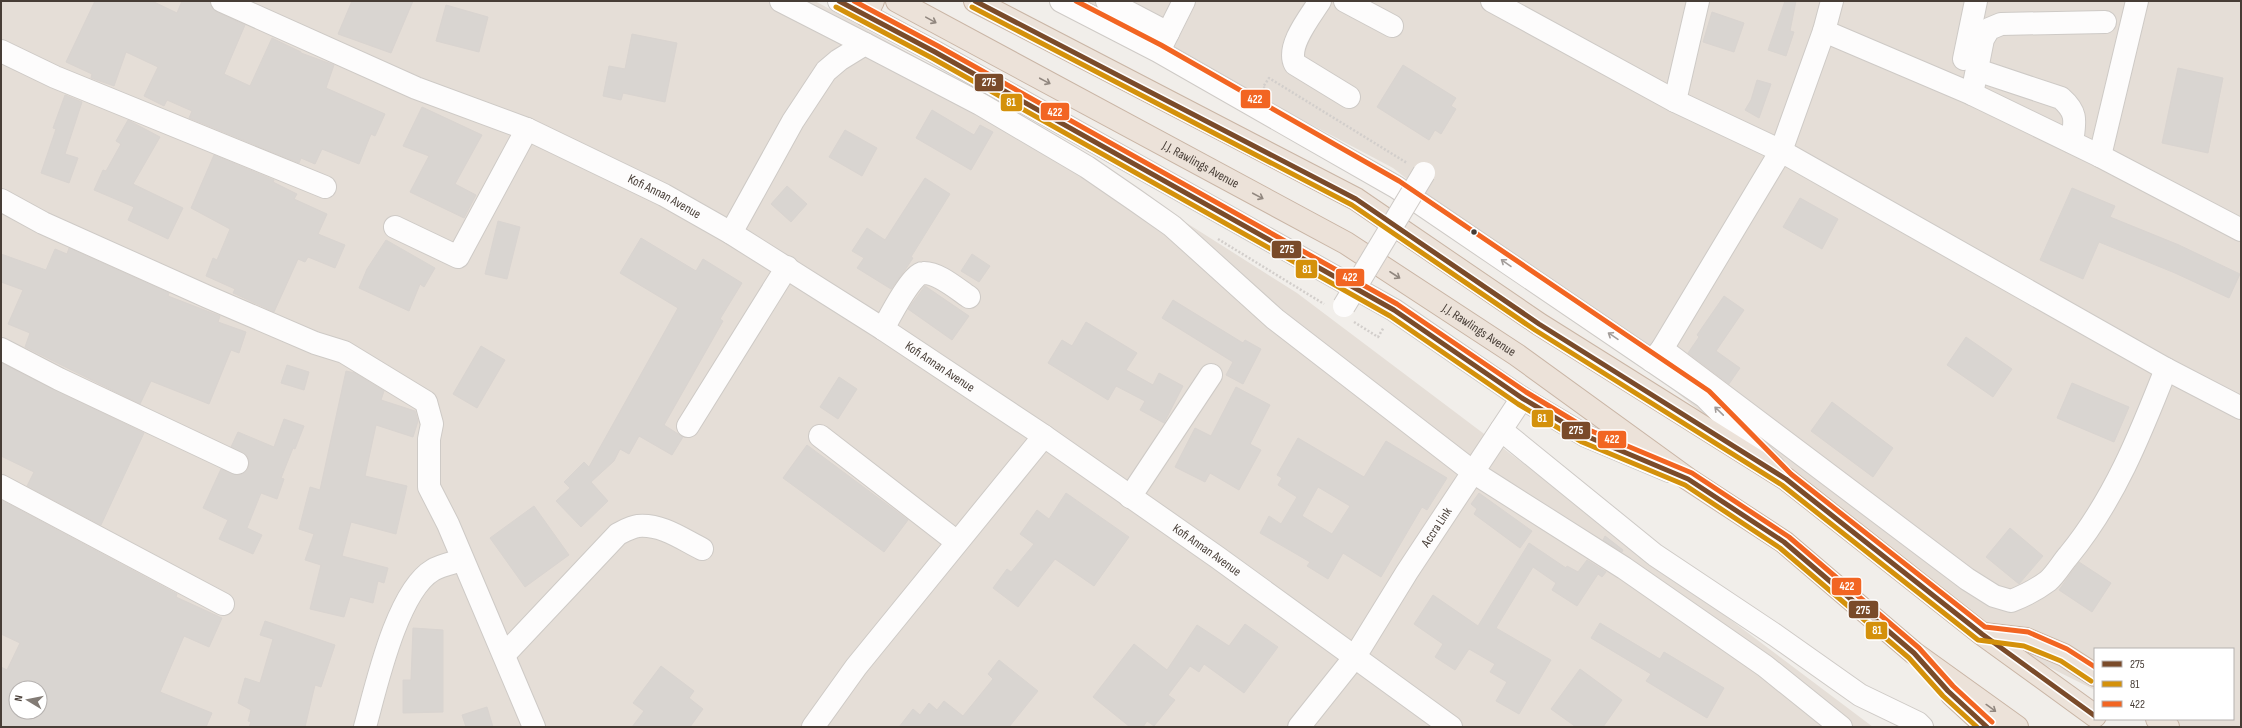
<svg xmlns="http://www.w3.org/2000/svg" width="2242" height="728" viewBox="0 0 2242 728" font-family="'Sofia Sans Condensed',sans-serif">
	<rect width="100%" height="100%" fill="#f1eeea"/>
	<path fill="#e5ded7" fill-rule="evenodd" d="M 1,1 L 815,1 L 983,94 L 1297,293 L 1873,727 L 1,727 ZM 16,688 L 40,688 L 40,712 L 16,712 Z
		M 1078,1 L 2241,1 L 2241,727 L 2168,727 L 2152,719 L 2233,719 L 2233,649 L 2095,649 L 2095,690 L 1982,634 L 1393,168 Z"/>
	<path fill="#d9d5d1" stroke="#d9d4d0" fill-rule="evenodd" d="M 95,1 L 152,1 L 177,13 L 182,1 L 210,1 L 212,8 L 217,12 L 245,25 L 224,74 L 250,86 L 272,38 L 301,52 L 301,53 L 334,65 L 326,88 L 385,114 L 375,136 L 371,134 L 359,164 L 322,149 L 315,164 L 301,158 L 299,163 L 189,118 L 192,111 L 167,100 L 164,106 L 144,96 L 158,67 L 126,52 L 114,86 L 91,78 L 92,74 L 66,62 Z
		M 352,1 L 413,1 L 391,53 L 338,34 Z
		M 1785,1 L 1796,1 L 1790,31 L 1794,32 L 1786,56 L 1768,50 Z
		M 446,5 L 488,17 L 479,52 L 436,41 Z
		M 1712,12 L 1744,23 L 1734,52 L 1703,42 Z
		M 632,34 L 677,43 L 665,102 L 623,93 L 621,100 L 603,96 L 609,66 L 625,69 Z
		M 1403,65 L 1456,98 L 1451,106 L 1456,109 L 1441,134 L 1435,130 L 1429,140 L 1377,107 Z
		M 2178,68 L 2223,78 L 2208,153 L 2162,143 Z
		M 1757,80 L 1771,84 L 1759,118 L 1745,110 L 1751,100 Z
		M 65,95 L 82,102 L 65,154 L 78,158 L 69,183 L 41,173 L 56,129 L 53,128 Z
		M 422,107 L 482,135 L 455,184 L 476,195 L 464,218 L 410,192 L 429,156 L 403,146 Z
		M 932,110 L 974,135 L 980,125 L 993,132 L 971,170 L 916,138 Z
		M 128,120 L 160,137 L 133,184 L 183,208 L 168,239 L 128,220 L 134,207 L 94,190 L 103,170 L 106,171 L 121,144 L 116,141 Z
		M 845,130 L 877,148 L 862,176 L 829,157 Z
		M 214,155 L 274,180 L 273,182 L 297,194 L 294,199 L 327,214 L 318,234 L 345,245 L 335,268 L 308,257 L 305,262 L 298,259 L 274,312 L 233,293 L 235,289 L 206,276 L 213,258 L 217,260 L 230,229 L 191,208 Z
		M 925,178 L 950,194 L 911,257 L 913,258 L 905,270 L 891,289 L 857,268 L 864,258 L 852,251 L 867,228 L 885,240 Z
		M 787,186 L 807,204 L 791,222 L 771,204 Z
		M 2072,188 L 2115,206 L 2110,217 L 2179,245 L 2240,274 L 2229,298 L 2175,273 L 2099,242 L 2083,279 L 2040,260 Z
		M 1800,198 L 1838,219 L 1822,249 L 1783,227 Z
		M 498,221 L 520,227 L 507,279 L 485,274 Z
		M 641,238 L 696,271 L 703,259 L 742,283 L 720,319 L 723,321 L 664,425 L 683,437 L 672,455 L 639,436 L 629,454 L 620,449 L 614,461 L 591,482 L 608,501 L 581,527 L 556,501 L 570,488 L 564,482 L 584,462 L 589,467 L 678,308 L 620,273 Z
		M 386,240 L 435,268 L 424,287 L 420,284 L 409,311 L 359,288 L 367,269 Z
		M 69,248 L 169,293 L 168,296 L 220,316 L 218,322 L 246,332 L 239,353 L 231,350 L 209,404 L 151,381 L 140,404 L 25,347 L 30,333 L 8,324 L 23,290 L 1,282 L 1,254 L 46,270 L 55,249 L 67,254 Z
		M 972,254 L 990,266 L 979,282 L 961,271 Z
		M 925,286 L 969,316 L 952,340 L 908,309 Z
		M 1724,296 L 1744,310 L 1716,351 L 1740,368 L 1729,384 L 1688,353 L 1699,337 L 1697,335 Z
		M 1173,300 L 1243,343 L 1245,340 L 1261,349 L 1243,384 L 1226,375 L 1233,362 L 1162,318 Z
		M 1086,322 L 1137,353 L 1126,370 L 1153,385 L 1159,373 L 1183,386 L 1164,423 L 1140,410 L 1145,401 L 1116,386 L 1108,400 L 1048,363 L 1062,340 L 1072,346 Z
		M 1966,337 L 2012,369 L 1993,397 L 1947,365 Z
		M 481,346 L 505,360 L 477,408 L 453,394 Z
		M 1,363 L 144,433 L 101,525 L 27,486 L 34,472 L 1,456 Z
		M 287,365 L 309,372 L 304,390 L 281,383 Z
		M 346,371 L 355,373 L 384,391 L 381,400 L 415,411 L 418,421 L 413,437 L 376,425 L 365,476 L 407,486 L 396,534 L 351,522 L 342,556 L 388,568 L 384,583 L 378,581 L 373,603 L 350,597 L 344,617 L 310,609 L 321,565 L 305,560 L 314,534 L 299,529 L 310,487 L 320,490 Z
		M 839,377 L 857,389 L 838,419 L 820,407 Z
		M 2072,383 L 2129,407 L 2114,442 L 2057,418 Z
		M 1236,387 L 1270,405 L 1250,444 L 1261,450 L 1239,490 L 1210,473 L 1205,482 L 1175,467 L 1195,428 L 1211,436 Z
		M 1832,402 L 1893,448 L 1873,477 L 1811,431 Z
		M 284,419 L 304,426 L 295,449 L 293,448 L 281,478 L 284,479 L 277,499 L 261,493 L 247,528 L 262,535 L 253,554 L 219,539 L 228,520 L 203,508 L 221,469 L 238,475 L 244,473 L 248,468 L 249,462 L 247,456 L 231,447 L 238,432 L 274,447 Z
		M 1298,438 L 1364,477 L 1386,441 L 1447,478 L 1427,510 L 1422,507 L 1381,577 L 1343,553 L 1328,579 L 1307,566 L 1310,562 L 1260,533 L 1269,516 L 1281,524 L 1297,497 L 1278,485 L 1282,478 L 1277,475 ZM 1318,487 L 1350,506 L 1332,534 L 1302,516 Z
		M 807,445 L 908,520 L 884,552 L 783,478 Z
		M 1066,493 L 1129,537 L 1094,586 L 1055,559 L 1018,607 L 993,588 L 1007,569 L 1011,572 L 1034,544 L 1020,534 L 1037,510 L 1049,519 Z
		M 1479,493 L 1532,531 L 1520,548 L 1474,514 L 1477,509 L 1471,504 Z
		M 1,500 L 177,594 L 176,597 L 222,618 L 209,647 L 184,636 L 160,692 L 212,713 L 206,727 L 1,727 L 1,667 L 7,670 L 20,643 L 1,634 ZM 16,688 L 40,688 L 40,712 L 16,712 Z
		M 534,506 L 569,555 L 525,587 L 490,538 Z
		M 2010,528 L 2043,556 L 2019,584 L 1986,557 Z
		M 1605,536 L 1623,550 L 1622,552 L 1603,540 Z
		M 1529,543 L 1566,568 L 1567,566 L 1578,572 L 1587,560 L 1606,572 L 1602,577 L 1598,574 L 1577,606 L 1552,590 L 1556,583 L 1533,567 L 1496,628 L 1551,660 L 1519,714 L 1496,701 L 1507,682 L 1490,672 L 1495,664 L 1469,649 L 1455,670 L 1435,657 L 1443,644 L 1414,624 L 1433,595 L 1478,626 Z
		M 2079,562 L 2111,583 L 2092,612 L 2059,590 Z
		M 265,621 L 335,645 L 321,687 L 315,685 L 305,727 L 249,727 L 251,722 L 248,721 L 251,710 L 238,703 L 245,678 L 260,683 L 273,639 L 260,635 Z
		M 1600,623 L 1660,659 L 1664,652 L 1724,688 L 1707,718 L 1646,681 L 1651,674 L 1591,638 Z
		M 1245,624 L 1278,647 L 1244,693 L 1204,664 L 1199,672 L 1190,666 L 1168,695 L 1175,700 L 1154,726 L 1147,721 L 1143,727 L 1130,727 L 1093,697 L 1134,644 L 1167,670 L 1197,625 L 1229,646 Z
		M 413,628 L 443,630 L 443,712 L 403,713 L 403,680 L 411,680 Z
		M 999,660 L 1038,691 L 1009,727 L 899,727 L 913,709 L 920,715 L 929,703 L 937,710 L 944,701 L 963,716 L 993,679 L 988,674 Z
		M 661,666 L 694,691 L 689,698 L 703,709 L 690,727 L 632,727 L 644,711 L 633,703 Z
		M 1580,669 L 1622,700 L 1603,727 L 1576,727 L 1551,709 Z
		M 487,707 L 493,727 L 466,727 L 462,715 Z"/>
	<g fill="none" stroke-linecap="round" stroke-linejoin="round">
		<g stroke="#cecac6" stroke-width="24">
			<g id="minor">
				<path id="s1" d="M 222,1 L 416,88 L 527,129 L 664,195 L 731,233 L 883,329 L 1044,436 L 1217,557 L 1451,727"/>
				<path d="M 781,1 L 865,44"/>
				<path d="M 839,1 L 935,52 L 1394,310 L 1522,398 L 1586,436 L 1669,471"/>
				<path d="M 1061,1 L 1158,51 L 1396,187 L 1705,397 L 1774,467"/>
				<path d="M 1107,1 L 1168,33"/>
				<path d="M 1320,1 C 1310,17 1286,46 1295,64 L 1349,97"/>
				<path d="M 1345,1 L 1392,26"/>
				<path d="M 1492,1 L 1675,101 L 1781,151 L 2166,369 L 2241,408"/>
				<path d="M 1824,31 L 1972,94 L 2100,156 L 2241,230"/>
				<path d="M 1161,47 L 1184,1"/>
				<path d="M 1,51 L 55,77 L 325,187"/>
				<path d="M 1964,59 L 1976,1"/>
				<path d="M 1977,70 L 2061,98 C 2078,113 2075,121 2072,142"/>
				<path d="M 1972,94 L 1983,39 L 1989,29 L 2001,24 L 2105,22"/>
				<path d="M 1675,101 L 1698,1"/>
				<path d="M 2100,156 L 2137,1"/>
				<path d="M 1,200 L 43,223 L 208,297 L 315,343 L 344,352 L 426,402 L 432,424 L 429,439 L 429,487 L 448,524 L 534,727"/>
				<path d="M 395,227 L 458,257 L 527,129"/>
				<path d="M 731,233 L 793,121 L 826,71 L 839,60 L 865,44 L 980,104 L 1087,167 L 1135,200 L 1172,226 L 1275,319 L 1473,472 L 1624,568 L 1765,666 L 1841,727"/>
				<path d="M 883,329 C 889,318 912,273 923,273 C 938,272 957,289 969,297"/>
				<path d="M 1,349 L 59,379 L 237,463"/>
				<path d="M 1662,349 L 1967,579 L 1994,596 L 2011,601 C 2024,596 2036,590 2048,581 C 2056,574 2062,563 2069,555 C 2114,500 2140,435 2166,369"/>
				<path d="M 1652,361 L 1662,349 L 1781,151 L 1824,31 L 1832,1"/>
				<path d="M 688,426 L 787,267"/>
				<path d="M 1501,430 L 1655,555 L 1775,635 L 1860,695 L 1918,723 L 1922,727"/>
				<path d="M 820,436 L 957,542"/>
				<path d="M 1,486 L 223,604"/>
				<path d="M 1130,497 L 1211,375"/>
				<path d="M 504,655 L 618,534 C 624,531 631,527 638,526 C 662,524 682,539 702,549"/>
				<path d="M 365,727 C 376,687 397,591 433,570 C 441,565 453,563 462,560"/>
				<path d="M 813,727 L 856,667 L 1044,436"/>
				<path id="s2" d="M 1299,727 L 1354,658 L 1407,572 L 1522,398"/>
			</g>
		</g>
		<g stroke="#c9b5a5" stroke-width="24">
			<g id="highway">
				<path id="s3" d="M 897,1 L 1346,243 L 1517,355 L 1688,479 L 1784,542 L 1914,653 L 2017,727"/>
				<path d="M 975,1 L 1356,199 L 1539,324 L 1786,479 L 1982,634 L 2095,716"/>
				<path d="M 866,15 L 873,1"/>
				<path d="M 1984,634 L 2026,639 L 2064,655 L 2095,675"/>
				<path d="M 1952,695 L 1987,727"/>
				<path d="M 2157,719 L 2168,727"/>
			</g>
		</g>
		<path stroke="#d2cecb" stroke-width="2.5" stroke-dasharray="2 2" stroke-linecap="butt" d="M 1265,88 L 1263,87 L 1269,78 L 1407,163
			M 1218,239 L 1324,304
			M 1354,322 L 1378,337 L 1384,327"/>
		<use href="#minor" stroke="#fdfcfc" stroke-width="22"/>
		<use href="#highway" stroke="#ece2d9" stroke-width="22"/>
		<g stroke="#cecac6" stroke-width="24" stroke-linecap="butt">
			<path id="minor-bridge" d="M 1344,306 L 1424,173"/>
		</g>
		<use href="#minor-bridge" stroke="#fdfcfc" stroke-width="22"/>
		<g stroke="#fff" stroke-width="8">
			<path id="bus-1" d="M 839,1 L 935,52 L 1394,310 L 1522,398 L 1586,436 L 1688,479 L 1784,542 L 1914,653 L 1948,691 L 1987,727
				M 975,1 L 1356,199 L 1539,324 L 1786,479 L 1982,634 L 2095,716"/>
		</g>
		<g stroke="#fff" stroke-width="8">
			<path id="bus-2" d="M 836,7 L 932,58 L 1390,316 L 1518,404 L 1582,442 L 1685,485 L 1780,548 L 1909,658 L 1943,696 L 1977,727
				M 972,7 L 1352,205 L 1535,330 L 1782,485 L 1978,640 L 2024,646 L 2061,661 L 2091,681"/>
		</g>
		<g stroke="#fff" stroke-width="8">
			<path id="bus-3" d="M 854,1 L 938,46 L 1397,304 L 1526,392 L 1589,430 L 1692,473 L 1789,537 L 1919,648 L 1953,686 L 1992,722
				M 1076,1 L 1161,45 L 1399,181 L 1709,391 L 1791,474 L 1985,627 L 2028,632 L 2067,649 L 2095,667"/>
		</g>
		<use href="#bus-1" stroke="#7a4b2a" stroke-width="5"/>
		<use href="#bus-2" stroke="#d4910b" stroke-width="5"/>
		<use href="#bus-3" stroke="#f26522" stroke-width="5"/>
	</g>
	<defs><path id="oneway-shaft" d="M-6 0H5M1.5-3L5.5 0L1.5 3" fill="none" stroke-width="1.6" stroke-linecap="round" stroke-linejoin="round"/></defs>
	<g stroke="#91877f">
		<use href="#oneway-shaft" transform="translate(931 20) rotate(29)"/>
		<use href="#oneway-shaft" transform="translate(1045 81) rotate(28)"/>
		<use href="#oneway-shaft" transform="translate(1258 196) rotate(28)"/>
		<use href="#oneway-shaft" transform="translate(1395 275) rotate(33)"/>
		<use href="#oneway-shaft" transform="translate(1991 708) rotate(36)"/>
	</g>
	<g stroke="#a29c99">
		<use href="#oneway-shaft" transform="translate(1506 263) rotate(-145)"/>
		<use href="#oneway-shaft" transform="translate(1613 336) rotate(-146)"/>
		<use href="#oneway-shaft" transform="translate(1719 411) rotate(-136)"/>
	</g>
	<circle fill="#473d36" stroke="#fff" stroke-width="1.5" cx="1474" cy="232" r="3.5"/>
	<g text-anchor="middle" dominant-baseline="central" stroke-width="3" stroke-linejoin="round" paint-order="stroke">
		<g font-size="13" fill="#473d36" stroke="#fff">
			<text stroke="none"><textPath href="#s3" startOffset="345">J.J. Rawlings Avenue</textPath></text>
			<text stroke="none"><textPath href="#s1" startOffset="484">Kofi Annan Avenue</textPath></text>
			<text stroke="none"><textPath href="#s3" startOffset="669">J.J. Rawlings Avenue</textPath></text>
			<text stroke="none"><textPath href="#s1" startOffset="808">Kofi Annan Avenue</textPath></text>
			<text stroke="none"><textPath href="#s2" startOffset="243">Accra Link</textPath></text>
			<text stroke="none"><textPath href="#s1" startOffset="1132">Kofi Annan Avenue</textPath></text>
		</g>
	</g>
	<g stroke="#fff" stroke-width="1.5">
		<rect x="974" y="73" width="30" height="19" rx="4" fill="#7a4b2a"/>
		<rect x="1240" y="89" width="31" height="20" rx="4" fill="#f26522"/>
		<rect x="1000" y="93" width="23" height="19" rx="4" fill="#d4910b"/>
		<rect x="1040" y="102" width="30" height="19" rx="4" fill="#f26522"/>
		<rect x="1271" y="240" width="31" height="19" rx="4" fill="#7a4b2a"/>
		<rect x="1295" y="259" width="23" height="20" rx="4" fill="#d4910b"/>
		<rect x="1335" y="268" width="30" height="19" rx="4" fill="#f26522"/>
		<rect x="1531" y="409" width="23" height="19" rx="4" fill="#d4910b"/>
		<rect x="1561" y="421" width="30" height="19" rx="4" fill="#7a4b2a"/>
		<rect x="1597" y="430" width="30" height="19" rx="4" fill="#f26522"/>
		<rect x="1831" y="577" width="31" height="19" rx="4" fill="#f26522"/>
		<rect x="1848" y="600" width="31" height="19" rx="4" fill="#7a4b2a"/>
		<rect x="1865" y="621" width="23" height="19" rx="4" fill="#d4910b"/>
	</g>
	<g font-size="11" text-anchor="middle" font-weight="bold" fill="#fff">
		<text x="989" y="86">275</text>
		<text x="1255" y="103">422</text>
		<text x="1011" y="106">81</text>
		<text x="1055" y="116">422</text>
		<text x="1287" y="253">275</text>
		<text x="1307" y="273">81</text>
		<text x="1350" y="281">422</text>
		<text x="1542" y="422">81</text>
		<text x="1576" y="434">275</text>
		<text x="1612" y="443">422</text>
		<text x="1847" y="590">422</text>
		<text x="1863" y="614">275</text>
		<text x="1877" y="634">81</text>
	</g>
	<rect width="2242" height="728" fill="none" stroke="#473d36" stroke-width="4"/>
	<rect x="2094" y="648" width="140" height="72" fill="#ffffff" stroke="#b5b1af"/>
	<rect x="2102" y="661" width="20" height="6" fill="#7a4b2a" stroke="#b5b1af"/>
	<text x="2130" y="668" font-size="12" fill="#473d36">275</text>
	<rect x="2102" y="681" width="20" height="6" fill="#d4910b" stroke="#b5b1af"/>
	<text x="2130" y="688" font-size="12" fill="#473d36">81</text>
	<rect x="2102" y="701" width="20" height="6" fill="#f26522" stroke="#b5b1af"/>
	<text x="2130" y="708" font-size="12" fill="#473d36">422</text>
	<g transform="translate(28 700) rotate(280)"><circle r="19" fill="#ffffff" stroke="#b5b1af"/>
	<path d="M0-3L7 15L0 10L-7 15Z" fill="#827b75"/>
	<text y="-6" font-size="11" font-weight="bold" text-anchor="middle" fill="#473d36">N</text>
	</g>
</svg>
